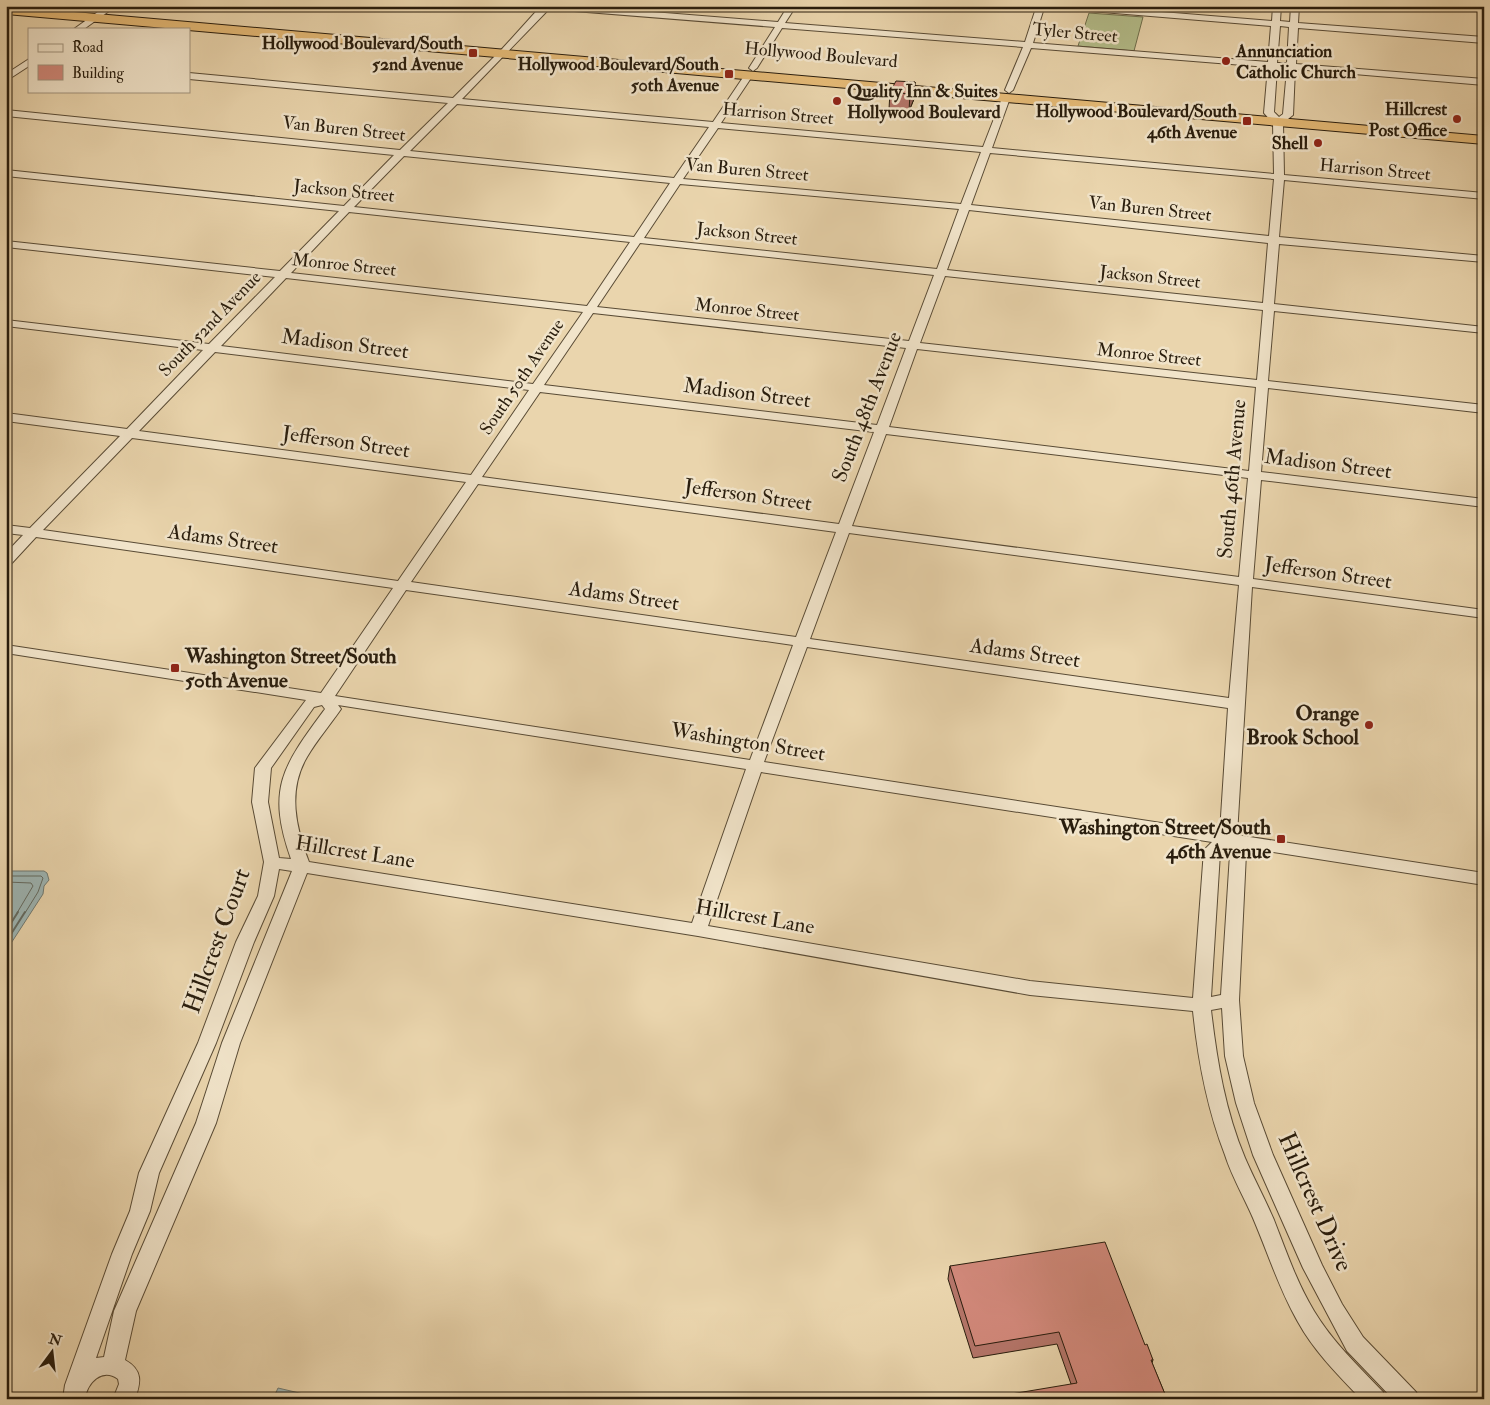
<svg xmlns="http://www.w3.org/2000/svg" width="1490" height="1405" viewBox="0 0 1490 1405" font-family="'IM FELL Double Pica',serif">
	<rect width="100%" height="100%" fill="#ead5ad"/>
	<filter id="stains"><feTurbulence type="fractalNoise" baseFrequency=".004" numOctaves="4"/><feColorMatrix values="0 0 0 0 .2 0 0 0 0 .09 0 0 0 0 .02 0 0 0 .5 -.17"/></filter>
	<radialGradient id="worn" r=".72"><stop offset=".6" stop-color="#630" stop-opacity="0"/><stop offset="1" stop-color="#630" stop-opacity=".3"/></radialGradient>
	<path fill="#b4be8b" stroke="#6e6e4c" d="M 1089,13 L 1143,17 L 1134,51 L 1078,46 Z"/>
	<path fill="#9db6b5" stroke="#6f7972" d="M 6,867 L 8,871 L 44,871 L 47,873 L 49,880 L 44,886 L 43,894 L 6,951 Z
		M 278,1388 L 325,1399 L 273,1399 Z"/>
	<g fill="none" stroke-linecap="round" stroke-linejoin="round">
		<path stroke="#636a61" stroke-width="1" d="M 6,876 L 41,876 L 43,878 L 38,892 L 25,913
			M 6,882 L 31,883 L 33,886 L 17,913"/>
		<path stroke="#636a61" stroke-width="2" d="M 6,931 L 18,912
			M 6,942 L 25,912"/>
		<g stroke="#594b35" stroke-width="2">
			<path id="minor" d="M 106,6 L 116,6 L 84,29 L 74,29 Z
				M 541,6 L 578,6 L 778,22 L 788,6 L 796,6 L 785,23 L 1025,42 L 1036,8 L 1043,6 L 1044,8 L 1033,43 L 1268,62 L 1271,26 L 1054,8 L 1050,6 L 1088,6 L 1272,21 L 1273,6 L 1281,6 L 1280,21 L 1290,22 L 1291,6 L 1299,6 L 1298,23 L 1484,37 L 1484,43 L 1298,28 L 1296,64 L 1484,79 L 1484,85 L 1295,69 L 1293,115 L 1283,123 L 1284,175 L 1484,193 L 1484,199 L 1284,180 L 1279,237 L 1484,256 L 1484,262 L 1279,244 L 1274,304 L 1484,327 L 1484,333 L 1274,311 L 1268,381 L 1484,405 L 1484,413 L 1268,388 L 1261,472 L 1484,499 L 1484,507 L 1261,480 L 1253,579 L 1484,610 L 1484,618 L 1252,587 L 1237,835 L 1484,873 L 1484,885 L 1242,847 L 1246,853 L 1239,1000 L 1243,1056 L 1254,1103 L 1273,1155 L 1322,1265 L 1342,1304 L 1363,1337 L 1416,1392 L 1419,1399 L 1393,1399 L 1347,1351 L 1303,1268 L 1253,1155 L 1236,1103 L 1225,1056 L 1222,1008 L 1211,1010 C 1217,1061 1225,1110 1245,1158 C 1254,1179 1265,1199 1274,1220 C 1286,1251 1297,1283 1314,1311 C 1332,1341 1358,1366 1383,1392 L 1386,1399 L 1361,1399 C 1338,1375 1314,1351 1298,1322 C 1279,1289 1268,1253 1253,1218 C 1244,1197 1232,1177 1225,1155 C 1207,1108 1198,1061 1193,1011 L 1030,995 L 698,936 L 307,873 L 240,1043 L 216,1123 L 136,1311 L 125,1360 C 143,1370 141,1382 135,1399 L 113,1399 L 119,1384 L 118,1379 C 102,1367 87,1383 85,1399 L 63,1399 L 65,1385 L 112,1254 L 130,1211 L 139,1173 L 198,1043 L 236,942 L 258,896 L 264,862 L 252,802 L 255,768 L 306,700 L 6,653 L 6,645 L 321,693 L 393,588 L 36,537 L 11,564 L 6,565 L 6,553 L 23,535 L 6,533 L 6,525 L 30,528 L 120,436 L 6,421 L 6,413 L 127,429 L 203,350 L 6,326 L 6,320 L 209,344 L 275,277 L 6,247 L 6,241 L 280,271 L 339,211 L 6,176 L 6,170 L 344,206 L 394,155 L 6,116 L 6,110 L 400,150 L 448,103 L 189,79 L 189,73 L 453,98 L 502,49 ZM 549,9 L 775,27 L 749,68 L 753,71 L 757,68 L 782,28 L 1023,47 L 1005,90 L 1009,93 L 1013,90 L 1031,48 L 1268,67 L 1264,113 L 1273,123 L 1274,174 L 992,148 L 1010,98 L 1006,95 L 1002,98 L 983,147 L 721,123 L 753,75 L 749,72 L 746,73 L 713,122 L 462,99 ZM 1280,26 L 1289,27 L 1287,63 L 1277,63 ZM 1277,68 L 1287,69 L 1283,114 L 1279,117 L 1274,112 ZM 457,104 L 709,127 L 674,178 L 410,151 ZM 718,128 L 981,152 L 961,204 L 683,179 ZM 990,153 L 1274,179 L 1269,236 L 971,205 ZM 404,156 L 670,183 L 634,237 L 354,207 ZM 680,184 L 959,209 L 937,269 L 644,238 ZM 969,210 L 1268,243 L 1263,303 L 947,270 ZM 349,212 L 630,242 L 587,306 L 291,273 ZM 640,243 L 934,275 L 909,341 L 597,307 ZM 945,276 L 1263,310 L 1257,380 L 920,343 ZM 286,278 L 583,312 L 533,384 L 221,346 ZM 593,313 L 906,348 L 877,425 L 544,385 ZM 917,349 L 1256,387 L 1249,471 L 889,427 ZM 215,352 L 529,390 L 471,475 L 139,431 ZM 540,392 L 874,432 L 839,524 L 482,477 ZM 886,434 L 1248,478 L 1239,577 L 852,526 ZM 132,438 L 466,482 L 398,581 L 43,530 ZM 478,484 L 836,532 L 796,637 L 411,582 ZM 849,533 L 1239,585 L 1229,698 L 810,639 ZM 406,590 L 793,645 L 750,760 L 335,696 ZM 807,647 L 1228,708 L 1220,832 L 764,762 ZM 322,705 L 325,709 C 283,766 266,788 291,859 L 279,858 L 268,802 L 271,768 L 314,707 ZM 338,705 L 746,769 L 692,923 L 309,862 C 296,828 287,791 307,757 C 317,740 330,725 341,709 ZM 761,772 L 1212,842 L 1204,850 L 1193,998 L 1030,981 L 708,926 ZM 1226,849 L 1230,854 L 1221,995 L 1211,997 L 1220,853 ZM 279,869 L 292,871 L 222,1043 L 196,1123 L 114,1311 L 104,1357 L 96,1358 L 132,1254 L 150,1211 L 159,1173 L 216,1043 L 254,942 L 274,896 Z
				M 29,59 L 29,66 L 6,81 L 6,74 Z"/>
		</g>
		<g stroke="#291d0d" stroke-width="2">
			<path id="highway" d="M 6,6 L 1484,136 L 1484,144 L 6,14 Z"/>
		</g>
		<use href="#minor" fill="#f1e4ca" fill-rule="evenodd"/>
		<use href="#highway" fill="#e5ba76" fill-rule="evenodd"/>
	</g>
	<path fill="#b47569" stroke="#291d0d" d="M 915,82 L 914,99 L 909,111 L 889,109 L 890,92 Z
		M 950,1266 L 1145,1345 L 1153,1360 L 1152,1363 L 1167,1399 L 1071,1384 L 1057,1344 L 973,1358 L 948,1279 Z"/>
	<path fill="#925f55" stroke="#291d0d" d="M 915,82 L 914,99 L 909,111 L 910,94 Z"/>
	<path fill="#d1887a" stroke="#291d0d" d="M 896,81 L 915,82 L 910,94 L 890,92 Z
		M 1105,1242 L 1145,1345 L 1147,1344 L 1153,1360 L 1151,1360 L 1167,1399 L 981,1399 L 1077,1383 L 1059,1332 L 975,1346 L 950,1266 Z"/>
	<g fill="#8f2418" stroke="#f1e4ca" stroke-width="2">
		<rect x="468" y="48" width="10" height="10" rx="2.5"/>
		<circle cx="1226" cy="61" r="5"/>
		<rect x="724" y="69" width="10" height="10" rx="2.5"/>
		<circle cx="837" cy="101" r="5"/>
		<circle cx="1457" cy="119" r="5"/>
		<rect x="1242" y="116" width="10" height="10" rx="2.5"/>
		<circle cx="1318" cy="143" r="5"/>
		<rect x="170" y="663" width="10" height="10" rx="2.5"/>
		<circle cx="1369" cy="725" r="5"/>
		<rect x="1276" y="834" width="10" height="10" rx="2.5"/>
	</g>
	<g text-anchor="middle" dominant-baseline="central" stroke-width="5" stroke-linejoin="round" paint-order="stroke">
		<g font-size="18" fill="#291d0d" stroke="#f1e4ca">
			<text transform="translate(1075 33) rotate(5)">Tyler Street</text>
			<text transform="translate(821 55) rotate(5)">Hollywood Boulevard</text>
			<text transform="translate(778 114) rotate(5)">Harrison Street</text>
			<text transform="translate(344 129) rotate(6)">Van Buren Street</text>
			<text transform="translate(747 170) rotate(5)">Van Buren Street</text>
			<text transform="translate(1375 170) rotate(5)">Harrison Street</text>
			<text transform="translate(344 191) rotate(6)">Jackson Street</text>
			<text transform="translate(1150 209) rotate(6)">Van Buren Street</text>
			<text transform="translate(747 234) rotate(6)">Jackson Street</text>
			<text transform="translate(344 265) rotate(6)">Monroe Street</text>
			<text transform="translate(1150 277) rotate(6)">Jackson Street</text>
			<text transform="translate(747 310) rotate(6)">Monroe Street</text>
			<text transform="translate(210 324) rotate(-46)">South 52nd Avenue</text>
			<text transform="translate(1149 355) rotate(6)">Monroe Street</text>
			<text transform="translate(522 377) rotate(-56)">South 50th Avenue</text>
		</g>
		<g font-size="18" font-weight="bold" fill="#291d0d" stroke="#f1e4ca" text-anchor="end">
			<text x="463" y="43">Hollywood Boulevard/South<tspan x="463" dy="21">52nd Avenue</tspan></text>
			<text x="1236" y="51" text-anchor="start">Annunciation<tspan x="1236" dy="21">Catholic Church</tspan></text>
			<text x="719" y="64">Hollywood Boulevard/South<tspan x="719" dy="21">50th Avenue</tspan></text>
			<text x="847" y="91" text-anchor="start">Quality Inn &amp; Suites<tspan x="847" dy="21">Hollywood Boulevard</tspan></text>
			<text x="1447" y="109">Hillcrest<tspan x="1447" dy="21">Post Office</tspan></text>
			<text x="1237" y="111">Hollywood Boulevard/South<tspan x="1237" dy="21">46th Avenue</tspan></text>
			<text x="1308" y="143">Shell</text>
		</g>
		<g font-size="21" fill="#291d0d" stroke="#f1e4ca">
			<text transform="translate(345 344) rotate(7)">Madison Street</text>
			<text transform="translate(747 393) rotate(7)">Madison Street</text>
			<text transform="translate(867 407) rotate(-69)">South 48th Avenue</text>
			<text transform="translate(346 442) rotate(8)">Jefferson Street</text>
			<text transform="translate(1328 464) rotate(7)">Madison Street</text>
			<text transform="translate(1232 479) rotate(-85)">South 46th Avenue</text>
			<text transform="translate(748 495) rotate(8)">Jefferson Street</text>
			<text transform="translate(223 539) rotate(8)">Adams Street</text>
			<text transform="translate(1328 573) rotate(8)">Jefferson Street</text>
			<text transform="translate(624 596) rotate(8)">Adams Street</text>
			<text transform="translate(1025 653) rotate(8)">Adams Street</text>
			<text transform="translate(748 742) rotate(9)">Washington Street</text>
			<text transform="translate(355 852) rotate(9)">Hillcrest Lane</text>
			<text transform="translate(755 917) rotate(10)">Hillcrest Lane</text>
		</g>
		<g font-size="21" font-weight="bold" fill="#291d0d" stroke="#f1e4ca" text-anchor="end">
			<text x="185" y="656" text-anchor="start">Washington Street/South<tspan x="185" dy="24">50th Avenue</tspan></text>
			<text x="1359" y="713">Orange<tspan x="1359" dy="24">Brook School</tspan></text>
			<text x="1271" y="827">Washington Street/South<tspan x="1271" dy="24">46th Avenue</tspan></text>
		</g>
		<g font-size="25" fill="#291d0d" stroke="#f1e4ca">
			<text transform="translate(217 941) rotate(-70)">Hillcrest Court</text>
			<text transform="translate(1315 1202) rotate(66)">Hillcrest Drive</text>
		</g>
	</g>
	<rect width="1490" height="1405" fill="none" stroke="#ead5ad" stroke-width="25"/>
	<rect x="8" y="8" width="1475" height="1390" fill="none" stroke="#291d0d" stroke-width="2.5"/>
	<rect x="12" y="12" width="1465" height="1380" fill="none" stroke="#291d0d"/>
	<rect x="28" y="28" width="162" height="65" fill="#f1e4ca" stroke="#a1947e"/>
	<rect x="38" y="44" width="25" height="8" fill="#f1e4ca" stroke="#a1947e"/>
	<text x="72" y="52" font-size="15" fill="#291d0d">Road</text>
	<rect x="38" y="65" width="25" height="15" fill="#d1887a" stroke="#a1947e"/>
	<text x="72" y="78" font-size="15" fill="#291d0d">Building</text>
	<g transform="translate(52 1352) rotate(15)" stroke="#f1e4ca" stroke-width="4" paint-order="stroke">
	<path d="M0-4L9 19L0 12L-9 19Z" fill="#291d0d"/>
	<text y="-8" font-size="14" font-weight="bold" text-anchor="middle" fill="#291d0d">N</text>
	</g>
	<rect width="100%" height="100%" filter="url(#stains)"/>
	<rect width="100%" height="100%" fill="url(#worn)"/>
</svg>
